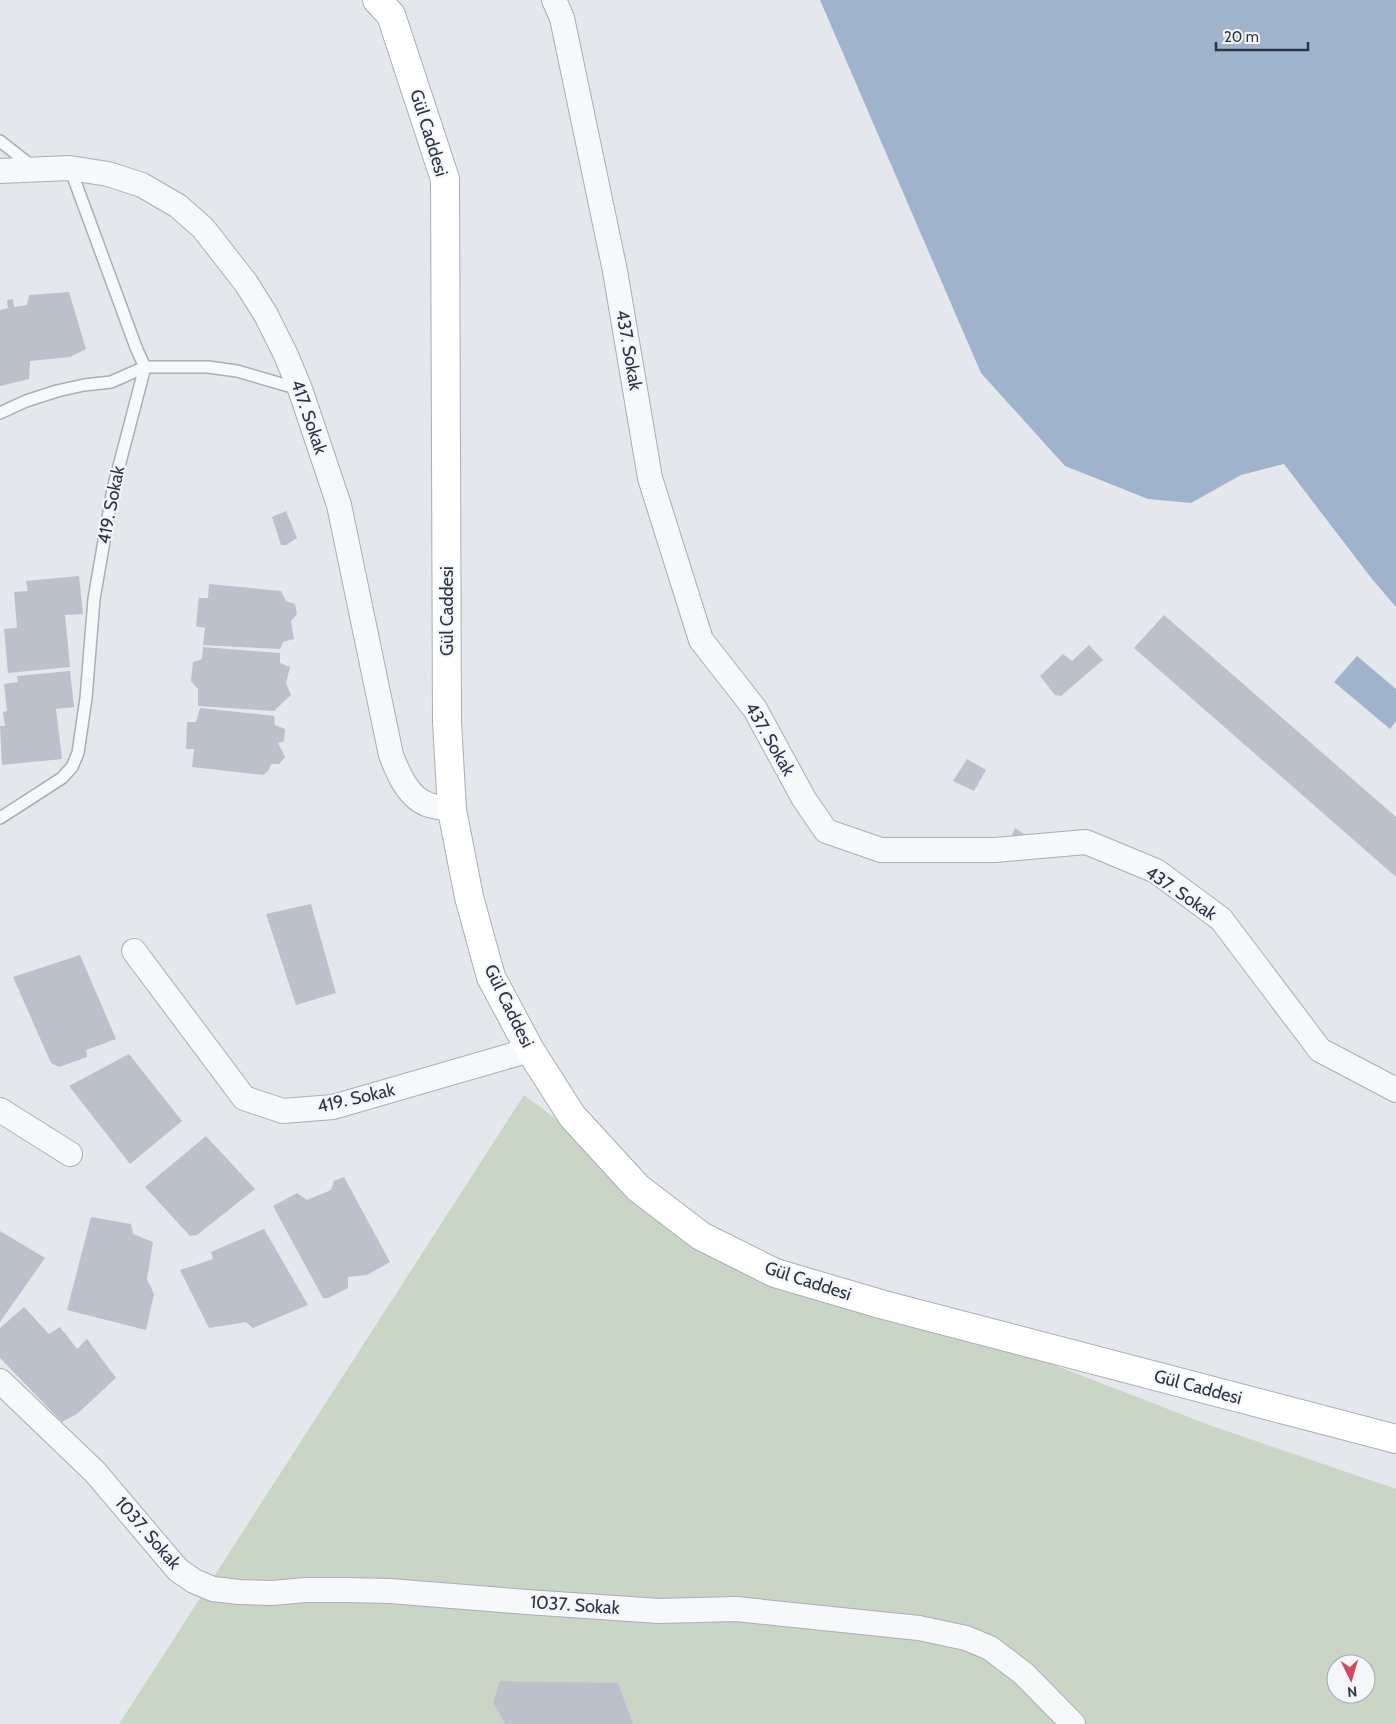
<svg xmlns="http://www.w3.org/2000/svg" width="1396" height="1724" viewBox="0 0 1396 1724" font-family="Cabin,sans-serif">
	<rect width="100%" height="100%" fill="#e4e7ec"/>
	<path fill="#c9d6c5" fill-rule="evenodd" d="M 524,1095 L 703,1229 L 1212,1426 L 1396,1489 L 1396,1724 L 119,1724 ZM 1336,1664 L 1366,1664 L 1366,1694 L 1336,1694 Z"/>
	<path fill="#9fb4cc" d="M 820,0 L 1396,0 L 1396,607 L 1372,579 L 1284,464 L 1241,475 L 1191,503 L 1148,499 L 1065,466 L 981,373 Z
		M 1357,656 L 1396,689 L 1396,721 L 1390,729 L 1334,682 Z"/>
	<path fill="#bbc0ca" d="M 69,292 L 86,349 L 70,357 L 30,361 L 29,379 L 0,386 L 0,310 L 8,308 L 7,300 L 13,299 L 14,307 L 27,305 L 29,295 Z
		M 286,511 L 297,538 L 286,545 L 281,545 L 272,517 Z
		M 79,576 L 83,614 L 65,615 L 70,667 L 8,673 L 4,629 L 17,628 L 14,592 L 28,591 L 26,581 Z
		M 209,584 L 281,591 L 286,601 L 295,604 L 297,614 L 291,621 L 294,639 L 283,642 L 280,649 L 203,645 L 205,628 L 196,626 L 198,604 L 199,598 L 208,598 Z
		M 1164,615 L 1396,817 L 1396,877 L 1134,648 Z
		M 1089,645 L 1103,660 L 1061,696 L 1055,695 L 1040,676 L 1063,654 L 1072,661 Z
		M 203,647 L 280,653 L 280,663 L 290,667 L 286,683 L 291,695 L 274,711 L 198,706 L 198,689 L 191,681 L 193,662 L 202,659 Z
		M 70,671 L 74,707 L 56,709 L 62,759 L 2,765 L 0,726 L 5,726 L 3,712 L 7,711 L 4,684 L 18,682 L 17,676 Z
		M 200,708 L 274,716 L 275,725 L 285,729 L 284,741 L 278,743 L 285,757 L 279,764 L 271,764 L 269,770 L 263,775 L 192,767 L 194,749 L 186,749 L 187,722 L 196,722 Z
		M 967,759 L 986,770 L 974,791 L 953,781 Z
		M 1015,828 L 1027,836 L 1010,840 Z
		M 311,904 L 336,993 L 296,1005 L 266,914 Z
		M 80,955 L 116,1039 L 86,1050 L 87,1057 L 59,1067 L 51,1063 L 13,977 Z
		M 129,1054 L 182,1121 L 130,1164 L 69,1086 Z
		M 206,1136 L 255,1189 L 197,1235 L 190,1236 L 145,1187 Z
		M 344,1177 L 390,1262 L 367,1275 L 348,1277 L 348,1288 L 328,1298 L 323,1298 L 273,1206 L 297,1193 L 307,1200 L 331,1190 L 334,1181 Z
		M 91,1217 L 131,1224 L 133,1234 L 153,1242 L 147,1279 L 154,1294 L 146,1330 L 67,1310 Z
		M 264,1229 L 308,1305 L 253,1328 L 246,1322 L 209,1328 L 180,1270 L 213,1259 L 211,1252 Z
		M 0,1231 L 45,1258 L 0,1322 Z
		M 24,1307 L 49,1334 L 60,1327 L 77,1349 L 87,1339 L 116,1378 L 77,1414 L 62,1422 L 0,1358 L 0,1328 Z
		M 500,1681 L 618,1683 L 633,1724 L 505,1724 L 493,1702 Z"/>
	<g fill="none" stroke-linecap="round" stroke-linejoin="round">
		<g stroke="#a9aeb7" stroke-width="14">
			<path id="service" d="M 0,141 L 33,167
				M 0,413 L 26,401 L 57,391 L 84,385 L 111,382 L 145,367 L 208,367 L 237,371 L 299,389
				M 0,818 L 62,778 L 72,767 L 78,753 L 86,698 L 94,599 L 113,489 L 145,367 L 137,350 L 70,168"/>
		</g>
		<g stroke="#a9aeb7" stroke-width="26">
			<path id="minor" d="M 554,0 L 562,18 L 615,271 L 650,478 L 701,640 L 755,709 L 804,799 L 826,831 L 881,850 L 995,850 L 1086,842 L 1156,871 L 1221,919 L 1320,1050 L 1396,1090
				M 0,171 L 70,168 L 108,174 L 142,185 L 178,206 L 203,228 L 246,283 L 266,315 L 285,353 L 300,389 L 339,505 L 391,755 C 398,773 408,798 429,805 C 436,807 445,808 452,810
				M 134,951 L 244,1098 L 283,1111 L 333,1107 L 530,1050
				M 0,1110 L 70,1154
				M 0,1381 L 95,1472 L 178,1570 L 194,1581 L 213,1589 L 239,1592 L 272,1593 L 306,1590 L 346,1590 L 390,1591 L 527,1602 L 659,1611 L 736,1609 L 919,1628 L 966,1638 L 990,1648 L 1024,1674 L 1073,1724"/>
		</g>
		<g stroke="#a9aeb7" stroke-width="30">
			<path id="secondary" d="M 377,0 L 391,15 L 445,179 L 447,722 L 452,810 L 469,897 L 491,977 L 530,1050 L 572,1116 L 638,1188 L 701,1236 L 775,1273 L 884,1305 L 1396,1439"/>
		</g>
		<use href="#service" stroke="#f7f8fa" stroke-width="11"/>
		<use href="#minor" stroke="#f7f8fa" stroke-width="24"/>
		<use href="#secondary" stroke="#fff" stroke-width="28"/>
	</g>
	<g text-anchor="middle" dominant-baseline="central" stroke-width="4.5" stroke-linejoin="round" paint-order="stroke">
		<g font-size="18" fill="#2b3445" stroke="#f4f6f9">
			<text transform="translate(429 133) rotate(73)">Gül Caddesi</text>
			<text transform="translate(629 350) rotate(80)">437. Sokak</text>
			<text transform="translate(309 417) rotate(71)">417. Sokak</text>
			<text transform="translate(111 505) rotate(-79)">419. Sokak</text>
			<text transform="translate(447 611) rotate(-90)">Gül Caddesi</text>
			<text transform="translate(770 739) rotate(60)">437. Sokak</text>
			<text transform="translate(1181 893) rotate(34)">437. Sokak</text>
			<text transform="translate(509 1006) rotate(64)">Gül Caddesi</text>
			<text transform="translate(356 1098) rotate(-13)">419. Sokak</text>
			<text transform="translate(808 1281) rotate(18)">Gül Caddesi</text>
			<text transform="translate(1198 1387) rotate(15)">Gül Caddesi</text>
			<text transform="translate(148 1533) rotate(49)">1037. Sokak</text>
			<text transform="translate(575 1605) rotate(4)">1037. Sokak</text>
		</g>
	</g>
	<g transform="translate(1351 1679) rotate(175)"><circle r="24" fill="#f4f6f9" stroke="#a4a8b1"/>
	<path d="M0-4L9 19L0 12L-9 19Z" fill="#d1495b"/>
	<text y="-8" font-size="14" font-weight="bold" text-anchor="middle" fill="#2b3445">N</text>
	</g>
	<path d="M1216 42v8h92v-8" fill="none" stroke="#2b3445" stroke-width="2.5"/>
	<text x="1224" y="42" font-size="15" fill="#2b3445" stroke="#f4f6f9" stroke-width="4" paint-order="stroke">20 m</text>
</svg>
